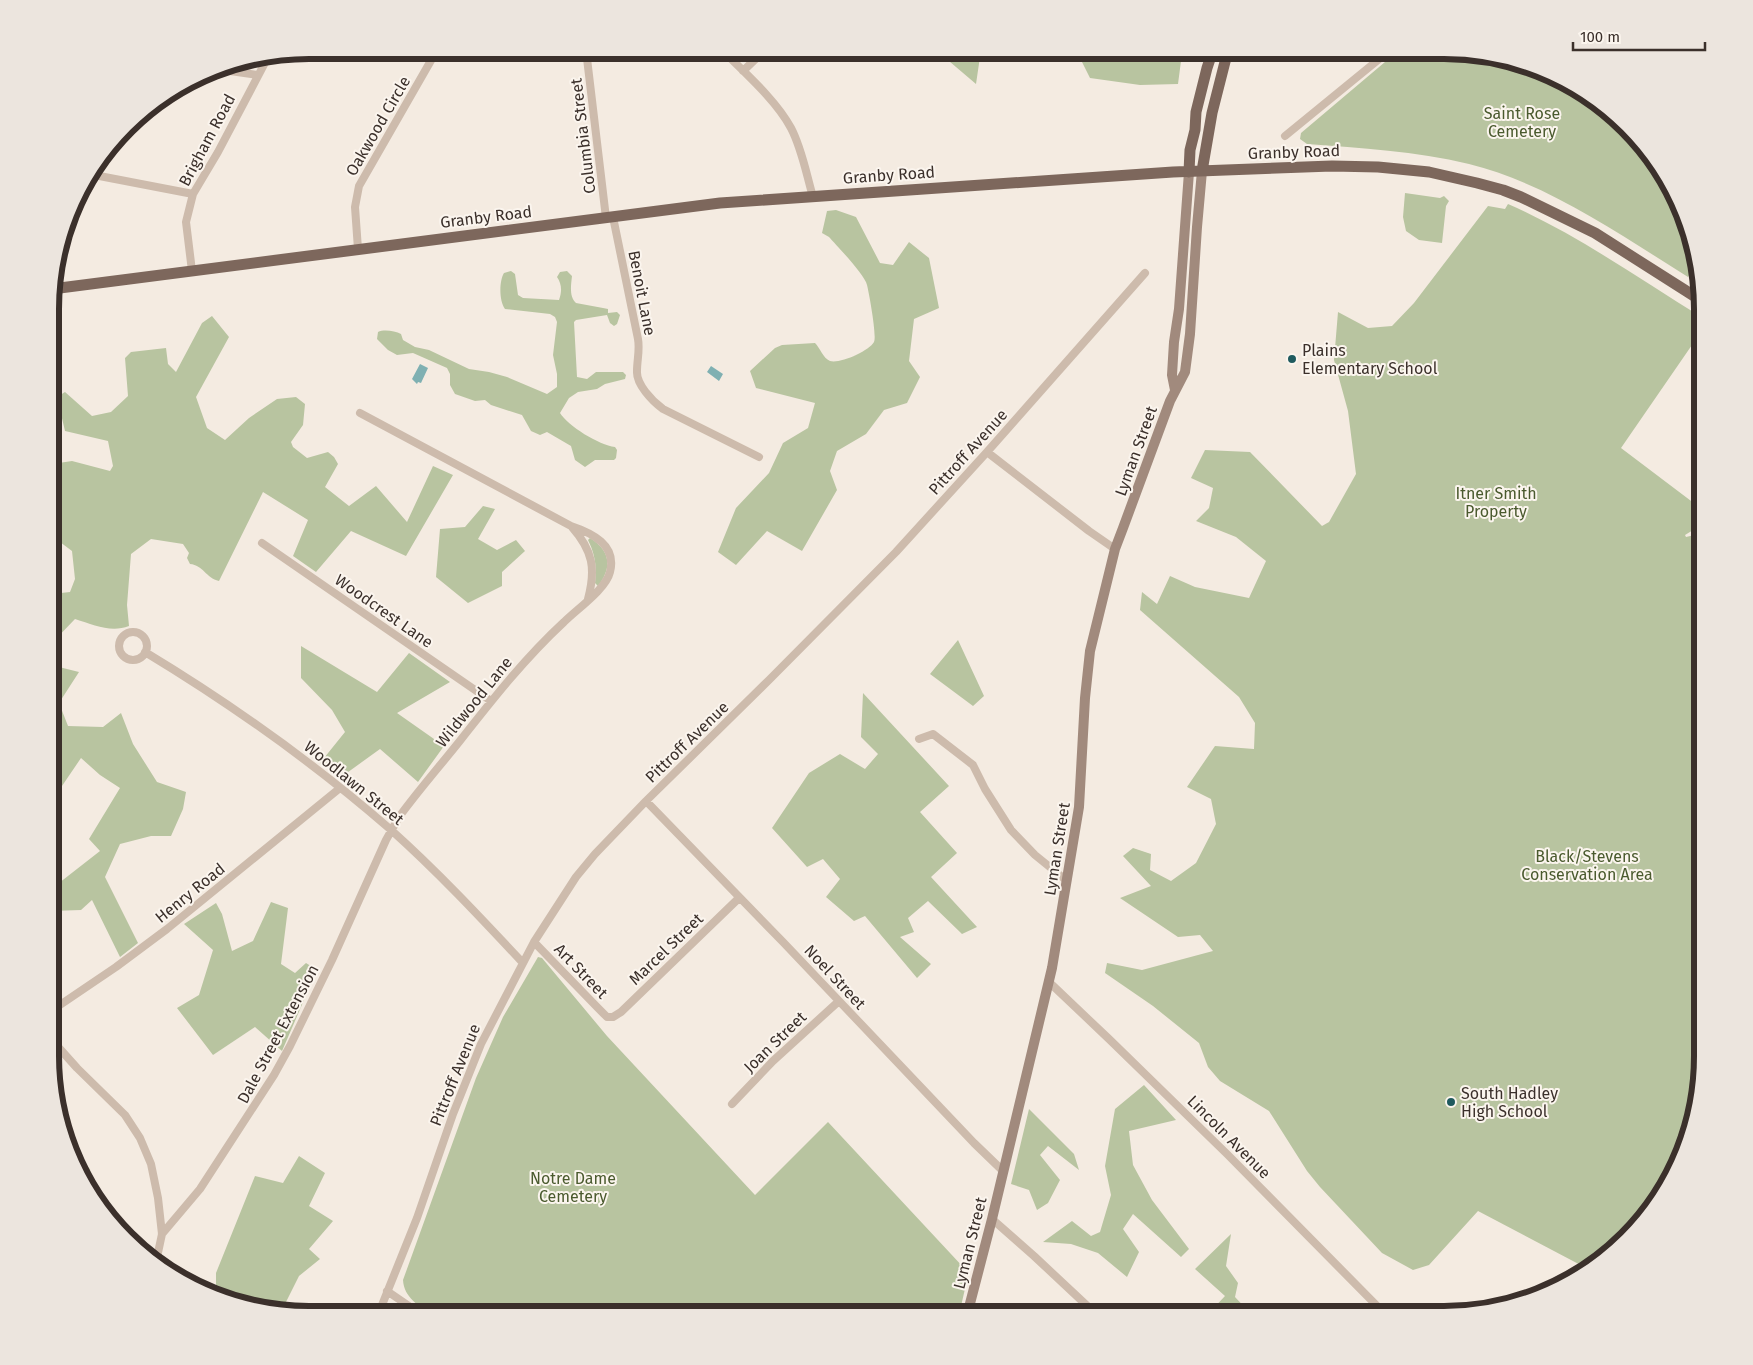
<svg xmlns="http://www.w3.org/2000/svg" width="1753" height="1365" viewBox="0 0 1753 1365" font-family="'Fira Sans',sans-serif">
	<rect width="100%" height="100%" fill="#f4ebe1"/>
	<path fill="#b8c4a0" d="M 936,50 L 981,50 L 976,84 Z
		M 1076,50 L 1172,50 L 1181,61 L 1178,84 L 1140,85 L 1090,78 Z
		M 1398,51 L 1461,51 L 1544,70 L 1615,114 L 1676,194 L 1698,258 L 1698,261 L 1688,277 C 1619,234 1549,184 1469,164 C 1415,151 1361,148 1307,144 L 1300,139 L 1301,133 Z
		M 1405,193 L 1440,198 L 1444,196 L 1449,201 L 1446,206 L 1442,243 L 1419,240 L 1406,231 L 1403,217 Z
		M 1508,204 C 1578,235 1638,278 1703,318 L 1703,329 L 1621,448 L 1703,510 L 1703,524 L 1685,535 L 1686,537 L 1703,533 L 1703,560 L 1698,577 L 1703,579 L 1702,1074 L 1683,1156 L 1639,1227 L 1590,1270 L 1478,1211 L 1429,1265 L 1413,1270 L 1382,1253 L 1320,1187 L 1307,1171 L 1269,1111 L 1220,1081 L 1208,1067 L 1199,1043 L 1153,1006 L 1105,973 L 1107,963 L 1142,970 L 1213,951 L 1200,935 L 1178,937 L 1120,898 L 1151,886 L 1123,856 L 1133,848 L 1151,854 L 1150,870 L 1171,881 L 1196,863 L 1216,824 L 1211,799 L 1187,787 L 1215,746 L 1254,749 L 1255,723 L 1239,697 L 1140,610 L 1142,592 L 1157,604 L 1170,576 L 1195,587 L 1249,598 L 1266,561 L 1236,537 L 1196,521 L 1209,508 L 1213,488 L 1191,478 L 1205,450 L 1250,452 L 1322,526 L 1329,522 L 1356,474 L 1348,411 L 1334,360 L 1338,312 L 1368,328 L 1392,326 L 1414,303 L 1488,206 L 1505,209 Z
		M 836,210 L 856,217 L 880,263 L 893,265 L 909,242 L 929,258 L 939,308 L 914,319 L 909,361 L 920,377 L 907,403 L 884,410 L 866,434 L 837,451 L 830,471 L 837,490 L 802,551 L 767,531 L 736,565 L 718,552 L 736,508 L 769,473 L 783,443 L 808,428 L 815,403 L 756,388 L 750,371 L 775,348 L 782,345 L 815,343 C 820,348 823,358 830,361 C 840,364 869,351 874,342 C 877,336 869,293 867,285 C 865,275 837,246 829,237 L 822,233 L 827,211 Z
		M 511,271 L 515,274 L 518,295 L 523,298 L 559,300 C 562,292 562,284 557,277 L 560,272 L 567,271 L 572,276 C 571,285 569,297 576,303 L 603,308 L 608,309 L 608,313 L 617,312 L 620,315 L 617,324 L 614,326 L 610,323 L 607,315 L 576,320 L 574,322 L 577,377 L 587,379 L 596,372 L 623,372 L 626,375 L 625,379 L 605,384 L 597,389 L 578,392 L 569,398 L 560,413 C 568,426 599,445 615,447 L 617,450 L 616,458 L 614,460 L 595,460 L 585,467 L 575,460 L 571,446 L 547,432 L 540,435 L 531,431 L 522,415 L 491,405 L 485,400 L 475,401 L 455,394 L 450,385 L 450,374 L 447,368 L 413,353 L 397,355 L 388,350 L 377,339 L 378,332 C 384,329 395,331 401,334 L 403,340 L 415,347 L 429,350 L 469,369 L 489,372 L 507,377 L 547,394 L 557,387 L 557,374 L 553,355 L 557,322 L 555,317 L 550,314 L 505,309 C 499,301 499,281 504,273 Z
		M 212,316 L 229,337 L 196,397 L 207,428 L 225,440 L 249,418 L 277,399 L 296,397 L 305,404 L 303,425 L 291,442 L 293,447 L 307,458 L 328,452 L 334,457 L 338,464 L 325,487 L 349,506 L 376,486 L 407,522 L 433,466 L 453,475 L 406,556 L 351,531 L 316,572 L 293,556 L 308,520 L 263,492 L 219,581 C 206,578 203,565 190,564 L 187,558 L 189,553 L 183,544 L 151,539 L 131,554 L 127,605 L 129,626 C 111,633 94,625 75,619 L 51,644 L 52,594 L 70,592 L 75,579 L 72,551 L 52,536 L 52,464 L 72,461 L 110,471 L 113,466 L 108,441 L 65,431 L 57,397 L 65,392 L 92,416 L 111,412 L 128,396 L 125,358 L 131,352 L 166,348 L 168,364 L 176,372 L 202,323 Z
		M 483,506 L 495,509 L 478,539 L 497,550 L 516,540 L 525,551 L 502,572 L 502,586 L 468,603 L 436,577 L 440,529 L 465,527 Z
		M 590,538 C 610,551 613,566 598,586 L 595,583 C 597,567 595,554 588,540 Z
		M 958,640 L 984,696 L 973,706 L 930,674 Z
		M 301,646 L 377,692 L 409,653 L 450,682 L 397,713 L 444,746 L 418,782 L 380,749 L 344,775 L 320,763 L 345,732 L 332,710 L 301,678 Z
		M 51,665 L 79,672 L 59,703 L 68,726 L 103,727 L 121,713 L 133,744 L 157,782 L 186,792 L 183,809 L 171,836 L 151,836 L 120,844 L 105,877 L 138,943 L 120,957 L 92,900 L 81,910 L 51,911 L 51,906 L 59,883 L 100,851 L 89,839 L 120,788 L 100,775 L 81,758 L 62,786 L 51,796 Z
		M 863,693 L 949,786 L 920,812 L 957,853 L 931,877 L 977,927 L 962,934 L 928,901 L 908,918 L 914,932 L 900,937 L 931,964 L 917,978 L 865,916 L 854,921 L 826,897 L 840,879 L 823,859 L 807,867 L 772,828 L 809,773 L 840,754 L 865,769 L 878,754 L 861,737 Z
		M 271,902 L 288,908 L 281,964 L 295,973 L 306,963 L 317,970 L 282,1051 L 255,1027 L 213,1055 L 177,1008 L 199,995 L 213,950 L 184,924 L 216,903 L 222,914 L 232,951 L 253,941 Z
		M 538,957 L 542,958 L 607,1036 L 755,1195 L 828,1122 L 964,1268 L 967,1280 L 959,1315 L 431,1315 C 419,1305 404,1298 403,1280 L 476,1078 L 503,1017 Z
		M 1144,1085 L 1176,1120 L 1129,1131 L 1133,1165 L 1152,1200 L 1189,1249 L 1181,1257 L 1133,1214 L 1123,1229 L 1139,1252 L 1127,1277 L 1098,1253 L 1071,1244 L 1043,1242 L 1072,1221 L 1091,1236 L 1100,1232 L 1111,1195 L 1105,1166 L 1115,1109 Z
		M 1029,1109 L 1074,1154 L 1079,1170 L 1048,1146 L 1040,1155 L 1060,1180 L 1048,1203 L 1037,1210 L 1029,1190 L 1011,1184 Z
		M 72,1152 L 90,1169 L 92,1191 L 77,1171 Z
		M 299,1156 L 325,1173 L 309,1206 L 333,1221 L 309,1249 L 320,1259 L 299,1276 L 284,1306 L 285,1313 L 212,1296 L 216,1294 L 216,1273 L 255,1176 L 283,1183 Z
		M 1231,1234 L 1226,1266 L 1238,1283 L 1235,1297 L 1252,1315 L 1207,1315 L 1225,1296 L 1195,1269 Z"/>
	<path fill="#7fb0b2" d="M 420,364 L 428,368 L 421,383 L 418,382 L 417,384 L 412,379 Z
		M 711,366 L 723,374 L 719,381 L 707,372 Z"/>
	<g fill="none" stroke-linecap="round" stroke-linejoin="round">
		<path stroke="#cdbbac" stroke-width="8" d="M 586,50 L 606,218
			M 722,50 C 744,72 776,100 791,128 C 802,149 806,173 813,197
			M 216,69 L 258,75
			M 743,71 L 765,50
			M 1285,136 L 1389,51
			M 89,174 L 193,194
			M 613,217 L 638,339 C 640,350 637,360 637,371 C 636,384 652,401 663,409 L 759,457
			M 358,249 L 355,207 L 359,186 L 437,50
			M 192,271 L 186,222 L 193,194 L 218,152 L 268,57
			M 987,452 L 1089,531 L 1115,549
			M 572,527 C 593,551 596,569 588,599
			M 262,543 L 491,701
			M119 646a14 14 0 1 1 28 0a14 14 0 1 1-28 0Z
			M 145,652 C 231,704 314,763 390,829 C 437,871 480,917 523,963
			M 919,739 L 933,734 L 973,765 L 985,789 L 1011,830 L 1035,855 L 1067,881
			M 646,801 L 783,942 L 974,1143 L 1003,1171
			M 534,942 L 598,1008 L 607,1017 L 613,1017 L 621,1012 L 739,898
			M 1049,982 L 1109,1039 L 1227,1154 L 1386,1315
			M 51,1011 L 116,967 L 167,929 L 340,788
			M 51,1039 L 77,1068 L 125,1115 L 140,1138 L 151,1164 L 158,1198 L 162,1234 L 156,1262
			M 732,1104 L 773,1061 L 839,1001
			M 992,1219 L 1034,1256 L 1097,1315
			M 162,1234 L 200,1189 L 274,1075 L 290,1046 L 332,960 L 386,840 L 399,817 C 418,791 439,767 459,742 C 492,700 525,658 564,622 C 577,609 606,589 610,572 C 617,545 592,533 571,526 L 360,413
			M 387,1291 L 422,1315
			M 378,1315 L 417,1218 L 453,1114 L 481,1044 L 534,942 L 576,877 L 595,854 L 646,801 L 769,680 L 896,552 L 987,452 L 1145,273
			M 1361,1315 L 1373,1303"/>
		<path stroke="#a18a7d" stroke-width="10" d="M 1175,390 L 1172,375 L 1174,342 L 1179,309 L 1189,172
			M 967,1315 L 992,1219 L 1052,968 L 1079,807 L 1085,698 L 1090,651 L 1115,549 L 1123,528 L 1170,401 L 1185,372 L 1190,334 L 1197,227 L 1202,171"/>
		<path stroke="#7d675c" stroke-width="11" d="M 1202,171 L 1212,113 L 1228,50
			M 1189,172 L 1190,150 L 1195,130 L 1196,112 L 1207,68 L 1213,50
			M 52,289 L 720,203 L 1173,172 L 1332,166 L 1378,167 L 1429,172 L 1477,183 L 1503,190 L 1521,197 L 1595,233 L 1702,301"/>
	</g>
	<g fill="#1f5a5e" stroke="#fbf5ee" stroke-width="2">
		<circle cx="1292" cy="359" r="5"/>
		<circle cx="1451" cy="1102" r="5"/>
	</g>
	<g text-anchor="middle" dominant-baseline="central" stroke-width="4" stroke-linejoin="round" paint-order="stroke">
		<g font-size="16" fill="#4a5a2e" stroke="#fbf5ee">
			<text x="1522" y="113">Saint Rose<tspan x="1522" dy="18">Cemetery</tspan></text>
			<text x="1496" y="493">Itner Smith<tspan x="1496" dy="18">Property</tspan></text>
			<text x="1587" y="856">Black/Stevens<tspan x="1587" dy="18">Conservation Area</tspan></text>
			<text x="573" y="1178">Notre Dame<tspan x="573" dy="18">Cemetery</tspan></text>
		</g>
		<g font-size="16" fill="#3b302b" stroke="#fbf5ee">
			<text transform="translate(378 126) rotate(-60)">Oakwood Circle</text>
			<text transform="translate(583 136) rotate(-97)">Columbia Street</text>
			<text transform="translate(207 140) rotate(-62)">Brigham Road</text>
			<text transform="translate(1294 152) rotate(-2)">Granby Road</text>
			<text transform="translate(889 175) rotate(-4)">Granby Road</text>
			<text transform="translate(486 217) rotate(-7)">Granby Road</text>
			<text transform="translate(642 293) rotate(79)">Benoit Lane</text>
			<text transform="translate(1136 451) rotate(-70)">Lyman Street</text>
			<text transform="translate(968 452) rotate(-48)">Pittroff Avenue</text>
			<text transform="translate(384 611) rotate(35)">Woodcrest Lane</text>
			<text transform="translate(474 702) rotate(-51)">Wildwood Lane</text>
			<text transform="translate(687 742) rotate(-44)">Pittroff Avenue</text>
			<text transform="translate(354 783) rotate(39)">Woodlawn Street</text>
			<text transform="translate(1057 849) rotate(-81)">Lyman Street</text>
			<text transform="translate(190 893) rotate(-39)">Henry Road</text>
			<text transform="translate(666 949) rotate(-44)">Marcel Street</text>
			<text transform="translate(581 971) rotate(46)">Art Street</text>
			<text transform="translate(835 977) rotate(47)">Noel Street</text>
			<text transform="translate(278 1034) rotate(-62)">Dale Street Extension</text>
			<text transform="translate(775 1042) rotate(-44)">Joan Street</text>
			<text transform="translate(455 1075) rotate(-68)">Pittroff Avenue</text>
			<text transform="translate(1229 1137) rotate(45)">Lincoln Avenue</text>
			<text transform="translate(970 1243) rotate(-76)">Lyman Street</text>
		</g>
		<g font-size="16" fill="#3b302b" stroke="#fbf5ee" text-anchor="start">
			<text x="1302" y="350">Plains<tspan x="1302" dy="18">Elementary School</tspan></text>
			<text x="1461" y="1093">South Hadley<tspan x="1461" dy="18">High School</tspan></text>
		</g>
	</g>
	<path d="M0 0H1753V1365H0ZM309 59H1444A250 250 0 0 1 1694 309V1056A250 250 0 0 1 1444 1306H309A250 250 0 0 1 59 1056V309A250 250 0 0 1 309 59Z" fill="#ece5de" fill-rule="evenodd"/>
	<path fill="none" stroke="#3b302b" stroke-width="6" d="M309 59H1444A250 250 0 0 1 1694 309V1056A250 250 0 0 1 1444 1306H309A250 250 0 0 1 59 1056V309A250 250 0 0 1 309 59Z"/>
	<path d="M1573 42v8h132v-8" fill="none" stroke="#3b302b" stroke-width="2.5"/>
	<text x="1580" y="42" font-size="15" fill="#3b302b" stroke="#fbf5ee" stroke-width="4" paint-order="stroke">100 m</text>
</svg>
